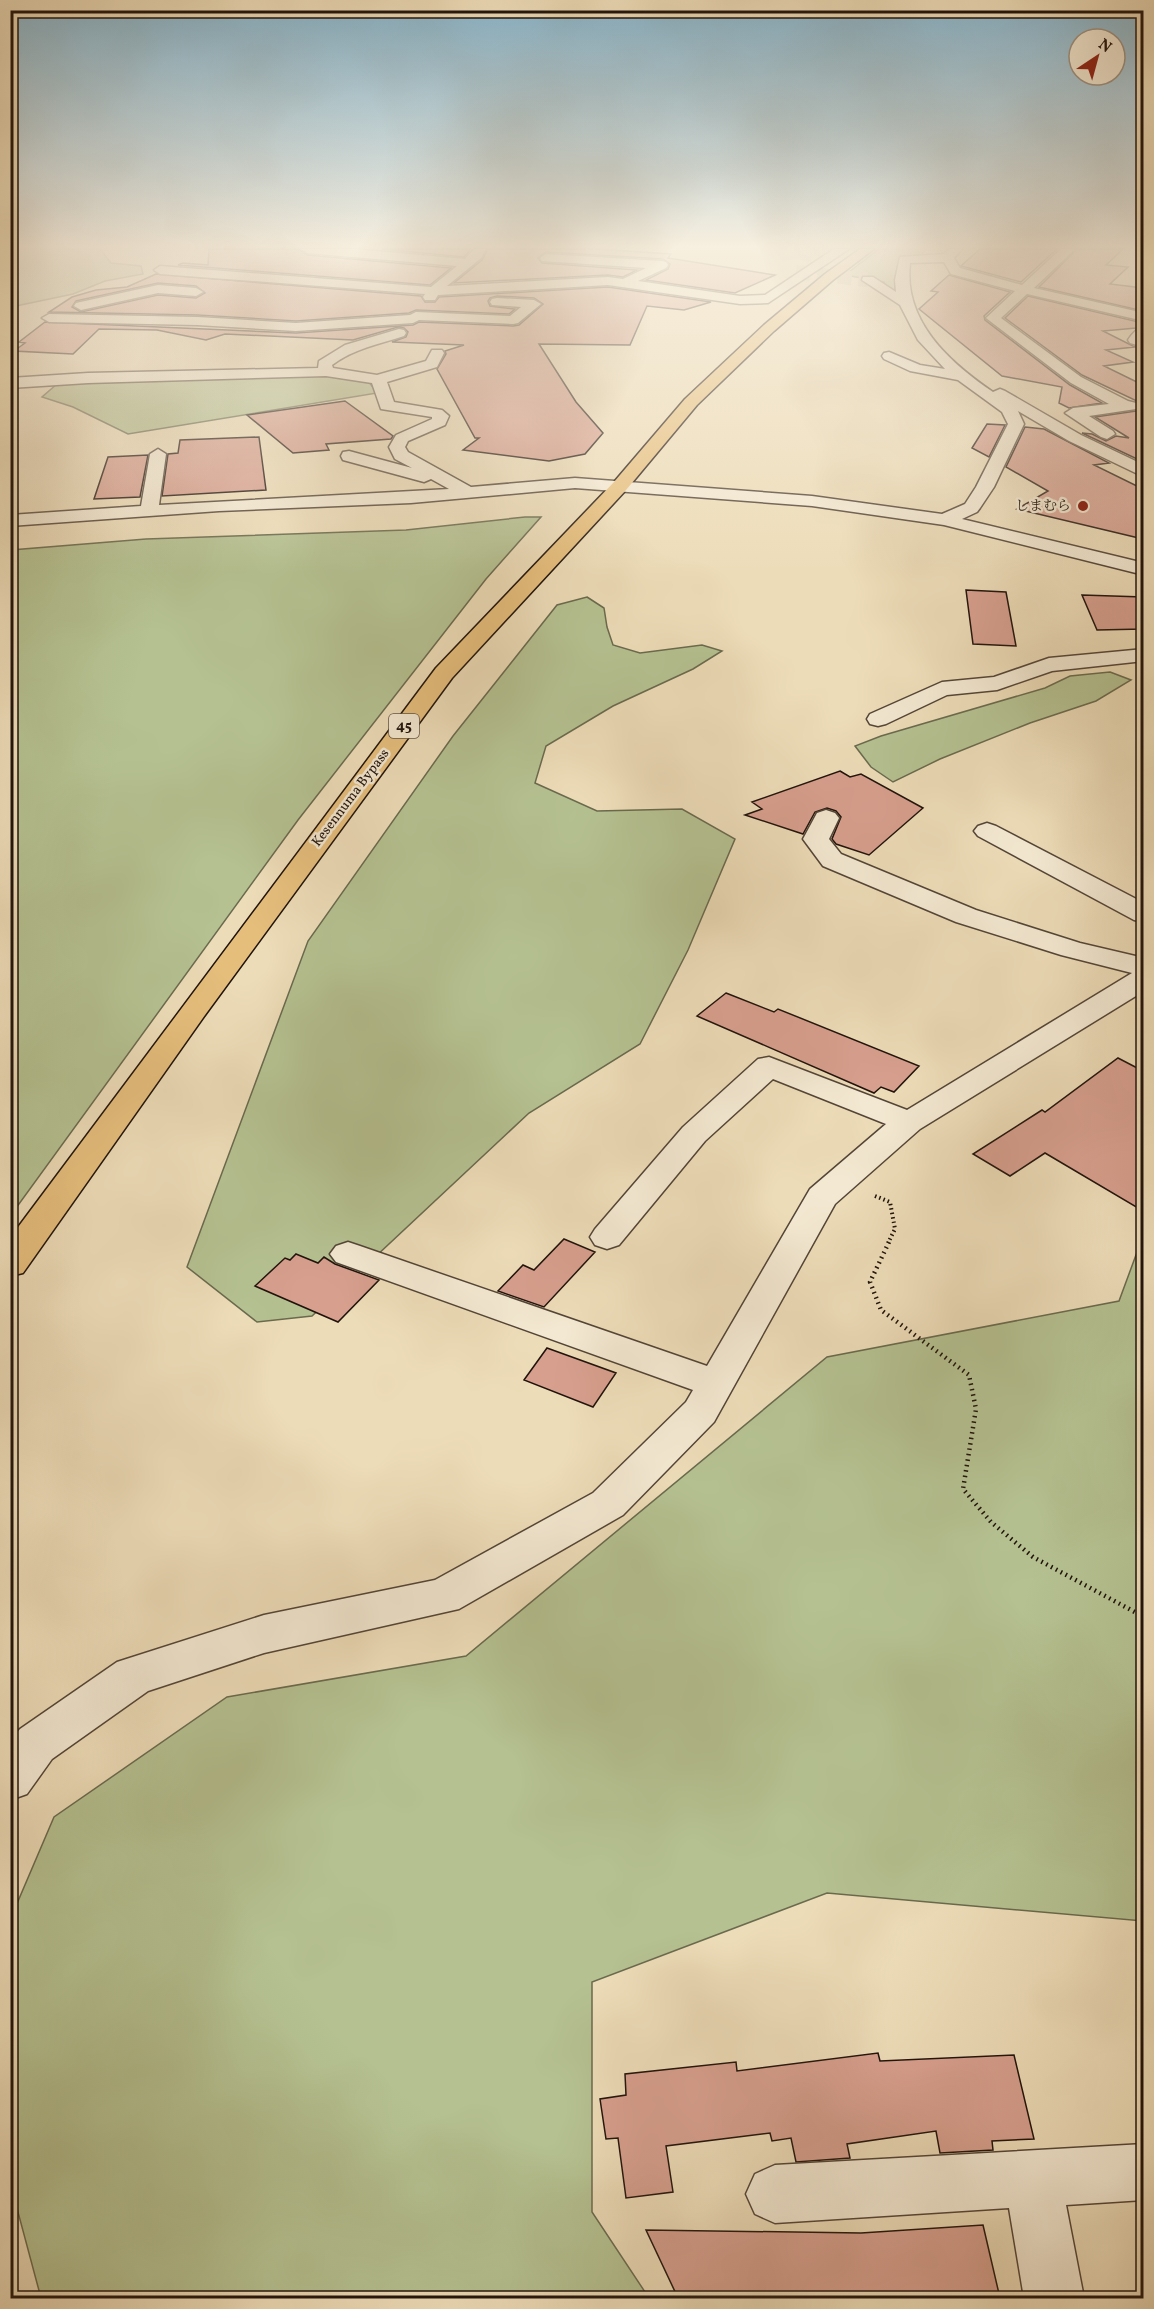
<svg xmlns="http://www.w3.org/2000/svg" width="1154" height="2309" viewBox="0 0 1154 2309" font-family="Vollkorn,'Noto Serif JP',serif">
	<rect width="100%" height="100%" fill="#eddcb8"/>
	<filter id="stains"><feTurbulence type="fractalNoise" baseFrequency=".00333" numOctaves="4"/><feColorMatrix values="0 0 0 0 .2 0 0 0 0 .09 0 0 0 0 .02 0 0 0 .5 -.17"/></filter>
	<radialGradient id="worn" r=".72"><stop offset=".6" stop-color="#630" stop-opacity="0"/><stop offset="1" stop-color="#630" stop-opacity=".3"/></radialGradient>
	<path fill="#b5c191" stroke="#6a6a4e" stroke-width="1.5" d="M 11,249 L 100,249 L 111,263 L 141,266 L 143,274 L 105,281 L 73,294 L 11,307 Z
		M 879,249 L 926,249 L 919,257 L 899,262 L 896,272 L 895,290 L 888,290 L 884,282 L 845,275 Z
		M 339,375 L 369,382 L 377,393 L 128,434 L 73,407 L 42,397 L 57,384 Z
		M 525,517 L 541,517 L 486,579 L 298,820 L 11,1215 L 11,550 L 146,539 L 406,530 Z
		M 587,597 L 604,608 L 607,627 L 613,645 L 640,653 L 702,645 L 722,651 L 693,669 L 613,706 L 546,746 L 535,783 L 597,811 L 682,809 L 735,839 L 688,950 L 640,1044 L 529,1113 L 312,1316 L 257,1322 L 187,1267 L 308,941 L 453,736 L 557,605 Z
		M 1110,672 L 1131,680 L 1096,701 L 1030,723 L 940,759 L 893,782 L 871,767 L 855,746 L 881,736 L 1045,688 L 1070,676 Z
		M 1143,1236 L 1143,1921 L 827,1893 L 592,1982 L 592,2212 L 649,2298 L 41,2298 L 11,2186 L 10,1920 L 54,1817 L 227,1697 L 466,1656 L 827,1357 L 1119,1301 Z"/>
	<path fill="#d79f8e" stroke="#20130c" stroke-width="1.5" fill-rule="evenodd" d="M 209,249 L 299,249 L 307,255 L 451,268 L 430,285 L 178,265 L 183,263 L 208,265 Z
		M 382,249 L 471,249 L 464,257 Z
		M 488,249 L 596,249 L 671,254 L 668,258 L 775,275 L 735,293 L 646,280 L 668,269 L 670,264 L 663,259 L 546,252 L 538,258 L 542,263 L 637,270 L 623,277 L 608,275 L 454,283 L 482,260 Z
		M 980,249 L 1057,249 L 1021,282 L 961,266 Z
		M 1077,249 L 1123,249 L 1106,265 L 1128,267 L 1110,284 L 1143,288 L 1143,311 L 1039,287 Z
		M 156,274 L 421,296 L 425,302 L 435,302 L 439,297 L 608,287 L 711,302 L 684,310 L 647,306 L 630,345 L 539,344 L 576,402 L 603,433 L 585,454 L 549,461 L 463,450 L 479,438 L 475,438 L 437,369 L 446,354 L 445,351 L 464,345 L 392,342 L 406,337 L 408,332 L 404,328 L 398,327 L 353,340 L 225,334 L 206,340 L 157,330 L 99,329 L 73,354 L 14,351 L 25,343 L 19,342 L 45,322 L 296,333 L 413,325 L 419,322 L 513,326 L 519,325 L 543,304 L 534,298 L 497,296 L 490,298 L 488,301 L 490,306 L 515,309 L 509,314 L 416,310 L 409,313 L 296,321 L 197,315 L 49,312 L 72,297 L 96,290 L 127,287 ZM 158,283 L 196,286 L 205,293 L 196,298 L 158,295 L 81,312 L 72,307 L 76,301 Z
		M 949,275 L 1010,292 L 984,316 L 985,320 L 1070,385 L 1102,403 L 1069,408 L 1059,403 L 1062,387 L 1002,376 L 919,309 L 938,292 L 931,291 Z
		M 1028,296 L 1143,323 L 1136,328 L 1103,331 L 1135,347 L 1106,350 L 1133,362 L 1104,366 L 1143,385 L 1143,458 L 1137,459 L 1082,433 L 1092,434 L 1106,441 L 1116,436 L 1129,438 L 1095,417 L 1136,411 L 1140,405 L 1137,401 L 1082,375 L 1005,318 Z
		M 345,401 L 393,436 L 391,439 L 326,444 L 329,450 L 293,453 L 247,415 Z
		M 987,424 L 1005,425 L 989,457 L 972,448 Z
		M 1025,427 L 1044,429 L 1109,463 L 1094,465 L 1143,489 L 1143,539 L 1017,509 L 1048,491 L 1006,467 Z
		M 259,437 L 266,490 L 162,496 L 168,454 L 178,453 L 180,440 Z
		M 148,455 L 140,497 L 94,499 L 108,457 Z
		M 966,590 L 1006,592 L 1016,646 L 973,644 Z
		M 1082,595 L 1143,597 L 1143,629 L 1097,630 Z
		M 840,771 L 850,777 L 861,774 L 923,808 L 869,855 L 836,844 L 832,839 L 841,817 L 836,811 L 827,808 L 815,812 L 803,834 L 745,815 L 762,809 L 752,802 Z
		M 726,993 L 774,1012 L 778,1009 L 919,1066 L 894,1092 L 881,1087 L 874,1093 L 697,1016 Z
		M 1118,1058 L 1143,1071 L 1143,1211 L 1045,1153 L 1010,1176 L 973,1154 L 1042,1110 L 1045,1112 Z
		M 564,1239 L 595,1252 L 544,1307 L 498,1291 L 523,1265 L 534,1270 Z
		M 296,1254 L 318,1263 L 324,1257 L 335,1264 L 379,1280 L 338,1322 L 255,1286 L 285,1258 L 290,1260 Z
		M 547,1348 L 616,1373 L 593,1407 L 524,1380 Z
		M 878,2053 L 880,2061 L 1014,2055 L 1034,2139 L 992,2141 L 993,2150 L 940,2153 L 936,2131 L 847,2144 L 850,2158 L 796,2162 L 791,2138 L 772,2141 L 770,2133 L 666,2146 L 673,2192 L 626,2198 L 618,2138 L 606,2139 L 600,2099 L 626,2095 L 625,2074 L 736,2062 L 737,2071 Z
		M 983,2225 L 1000,2298 L 678,2298 L 646,2230 L 861,2233 Z"/>
	<g fill="none" stroke-linecap="round" stroke-linejoin="round">
		<path stroke="#cebe9e" stroke-width="14" stroke-dasharray="14 7" stroke-linecap="butt" d="M 796,272 L 868,280"/>
		<g stroke="#534537" stroke-width="3">
			<path id="minor" d="M 301,249 L 353,249 L 465,259 L 474,249 L 486,249 L 481,258 L 447,286 L 608,277 L 623,279 L 646,268 L 542,261 L 540,258 L 546,254 L 662,261 L 666,262 L 668,265 L 666,268 L 638,281 L 740,296 L 765,295 L 834,249 L 849,249 L 768,303 L 740,304 L 608,285 L 438,295 L 435,300 L 425,300 L 423,297 L 425,294 L 160,274 L 154,270 L 160,266 L 431,287 L 457,266 L 307,253 Z
				M 949,249 L 962,249 L 954,258 L 960,268 L 1022,285 L 1061,249 L 1075,249 L 1034,288 L 1144,313 L 1144,321 L 1027,294 L 1001,318 L 1081,377 L 1128,401 L 1136,403 L 1138,406 L 1136,409 L 1089,416 L 1113,431 L 1115,434 L 1107,439 L 1101,437 L 1065,413 L 1073,408 L 1109,404 L 1071,383 L 986,318 L 1015,291 L 951,274 L 944,262 L 910,263 C 903,321 949,362 993,392 L 1000,389 L 1005,391 L 1081,435 L 1144,465 L 1144,477 L 1069,441 L 1018,411 L 1024,424 L 994,487 L 980,508 L 977,512 L 962,519 L 1144,563 L 1144,575 L 944,525 L 812,506 L 575,488 L 411,503 L 219,511 L 10,526 L 10,515 L 141,506 L 150,454 L 158,449 L 166,454 L 159,505 L 449,489 L 431,479 L 424,482 L 343,460 L 341,456 L 343,452 L 349,451 L 412,468 L 395,459 L 389,447 L 396,435 L 432,419 L 432,417 L 381,409 L 372,383 L 326,376 L 88,383 L 10,388 L 10,378 L 88,373 L 318,368 L 319,361 L 345,345 L 399,329 L 404,330 L 406,333 L 404,336 C 379,344 353,349 332,365 L 333,368 L 377,375 L 426,361 L 432,350 L 442,350 L 444,353 L 437,367 L 387,382 L 394,402 L 442,410 L 449,416 L 445,425 L 408,441 L 405,447 L 408,452 L 471,487 L 575,478 L 812,496 L 942,514 L 965,504 L 976,487 L 1008,424 L 1002,412 L 958,380 L 910,371 L 884,359 L 882,356 L 884,353 L 889,352 L 920,365 L 945,369 L 918,340 L 900,305 L 862,280 L 863,277 L 873,277 L 896,292 L 895,280 L 900,257 L 944,254 Z
				M 158,285 L 196,288 L 203,292 L 196,296 L 158,293 L 81,310 L 74,306 L 76,303 Z
				M 497,298 L 534,300 L 541,304 L 518,323 L 513,324 L 419,320 L 413,323 L 296,331 L 197,325 L 49,322 L 42,318 L 49,314 L 197,317 L 296,323 L 410,315 L 416,312 L 510,316 L 521,307 L 492,305 L 490,302 L 492,299 Z
				M 1144,326 L 1144,347 L 1130,343 L 1128,340 C 1132,334 1137,328 1144,326 Z
				M 1144,649 L 1144,661 L 1052,671 L 997,690 L 947,695 L 886,724 L 878,726 L 870,724 L 867,719 L 870,714 L 942,682 L 994,677 L 1049,658 Z
				M 826,810 L 835,813 L 839,818 L 829,839 L 841,854 L 976,910 L 1080,943 L 1144,958 L 1144,991 L 920,1129 L 835,1204 L 714,1422 L 623,1515 L 459,1609 L 264,1653 L 148,1691 L 52,1759 L 27,1794 L 10,1800 L 10,1741 L 20,1729 L 117,1662 L 264,1615 L 435,1580 L 593,1493 L 686,1402 L 693,1390 L 336,1262 L 330,1254 L 336,1246 L 348,1242 L 360,1246 L 707,1366 L 810,1189 L 886,1124 L 773,1079 L 705,1141 L 619,1245 L 607,1249 L 595,1245 L 590,1237 L 595,1229 L 683,1127 L 758,1059 L 769,1057 L 907,1110 L 1132,973 L 1061,955 L 956,922 L 823,866 L 803,839 L 817,813 Z
				M 987,823 L 996,826 L 1144,903 L 1144,922 L 1134,920 L 978,836 L 974,831 L 978,826 Z
				M 1144,2144 L 1144,2200 L 1066,2205 L 1084,2298 L 1024,2298 L 1009,2208 L 775,2223 L 755,2214 L 746,2194 L 755,2174 L 775,2165 Z"/>
		</g>
		<g stroke="#20130c" stroke-width="3">
			<path id="highway" d="M 860,249 L 874,249 L 833,280 L 774,331 L 697,405 L 626,490 L 452,678 L 205,1015 L 23,1273 L 10,1276 L 10,1238 L 436,668 L 614,482 L 685,399 L 764,325 L 825,274 Z"/>
		</g>
		<path stroke="#20130c" stroke-width="4" stroke-dasharray="1.5 3" stroke-linecap="butt" d="M 875,1196 L 890,1202 L 895,1229 L 888,1243"/>
		<path stroke="#20130c" stroke-width="4.5" stroke-dasharray="1.5 4" stroke-linecap="butt" d="M 889,1242 L 870,1282 L 881,1310 L 969,1375 L 976,1409 L 963,1489 L 991,1522 L 1033,1557 L 1144,1617"/>
		<use href="#minor" fill="#f3e8d1" fill-rule="evenodd"/>
		<use href="#highway" fill="#e6be7c" fill-rule="evenodd"/>
	</g>
	<linearGradient id="sky" x2="0" y2="1"><stop stop-color="#88b7d0"/><stop offset="0.43" stop-color="#f7efdf"/><stop offset="1" stop-color="#f7efdf" stop-opacity="0"/></linearGradient>
	<rect width="1154" height="573" fill="url(#sky)"/>
	<circle fill="#8f2418" stroke="#f3e8d1" stroke-width="2" cx="1083" cy="506" r="6"/>
	<g text-anchor="middle" dominant-baseline="central" stroke-width="5" stroke-linejoin="round" paint-order="stroke">
		<g font-size="14" fill="#20130c" stroke="#f3e8d1" text-anchor="end">
			<text x="1071" y="506">しまむら</text>
		</g>
		<g font-size="14" fill="#20130c" stroke="#f3e8d1">
			<text transform="translate(351 798) rotate(-53)">Kesennuma Bypass</text>
		</g>
		<rect fill="#f3e8d1" stroke="#5f5347" stroke-width="1.5" x="389" y="714" width="30" height="24" rx="4.5"/>
		<g font-size="15" font-weight="bold" fill="#20130c">
			<text x="404" y="726">45</text>
		</g>
	</g>
	<rect width="1154" height="2309" fill="none" stroke="#eddcb8" stroke-width="36"/>
	<rect x="12" y="12" width="1130" height="2285" fill="none" stroke="#20130c" stroke-width="3"/>
	<rect x="18" y="18" width="1118" height="2273" fill="none" stroke="#20130c" stroke-width="1.5"/>
	<g transform="translate(1097 57) rotate(36)"><circle r="28" fill="#f3e8d1" stroke="#9f9382" stroke-width="1.5"/>
	<path d="M0-4.5L10 22L0 15L-10 22Z" fill="#8f2418"/>
	<text y="-9" font-size="16" font-weight="bold" text-anchor="middle" fill="#20130c">N</text>
	</g>
	<rect width="100%" height="100%" filter="url(#stains)"/>
	<rect width="100%" height="100%" fill="url(#worn)"/>
</svg>
